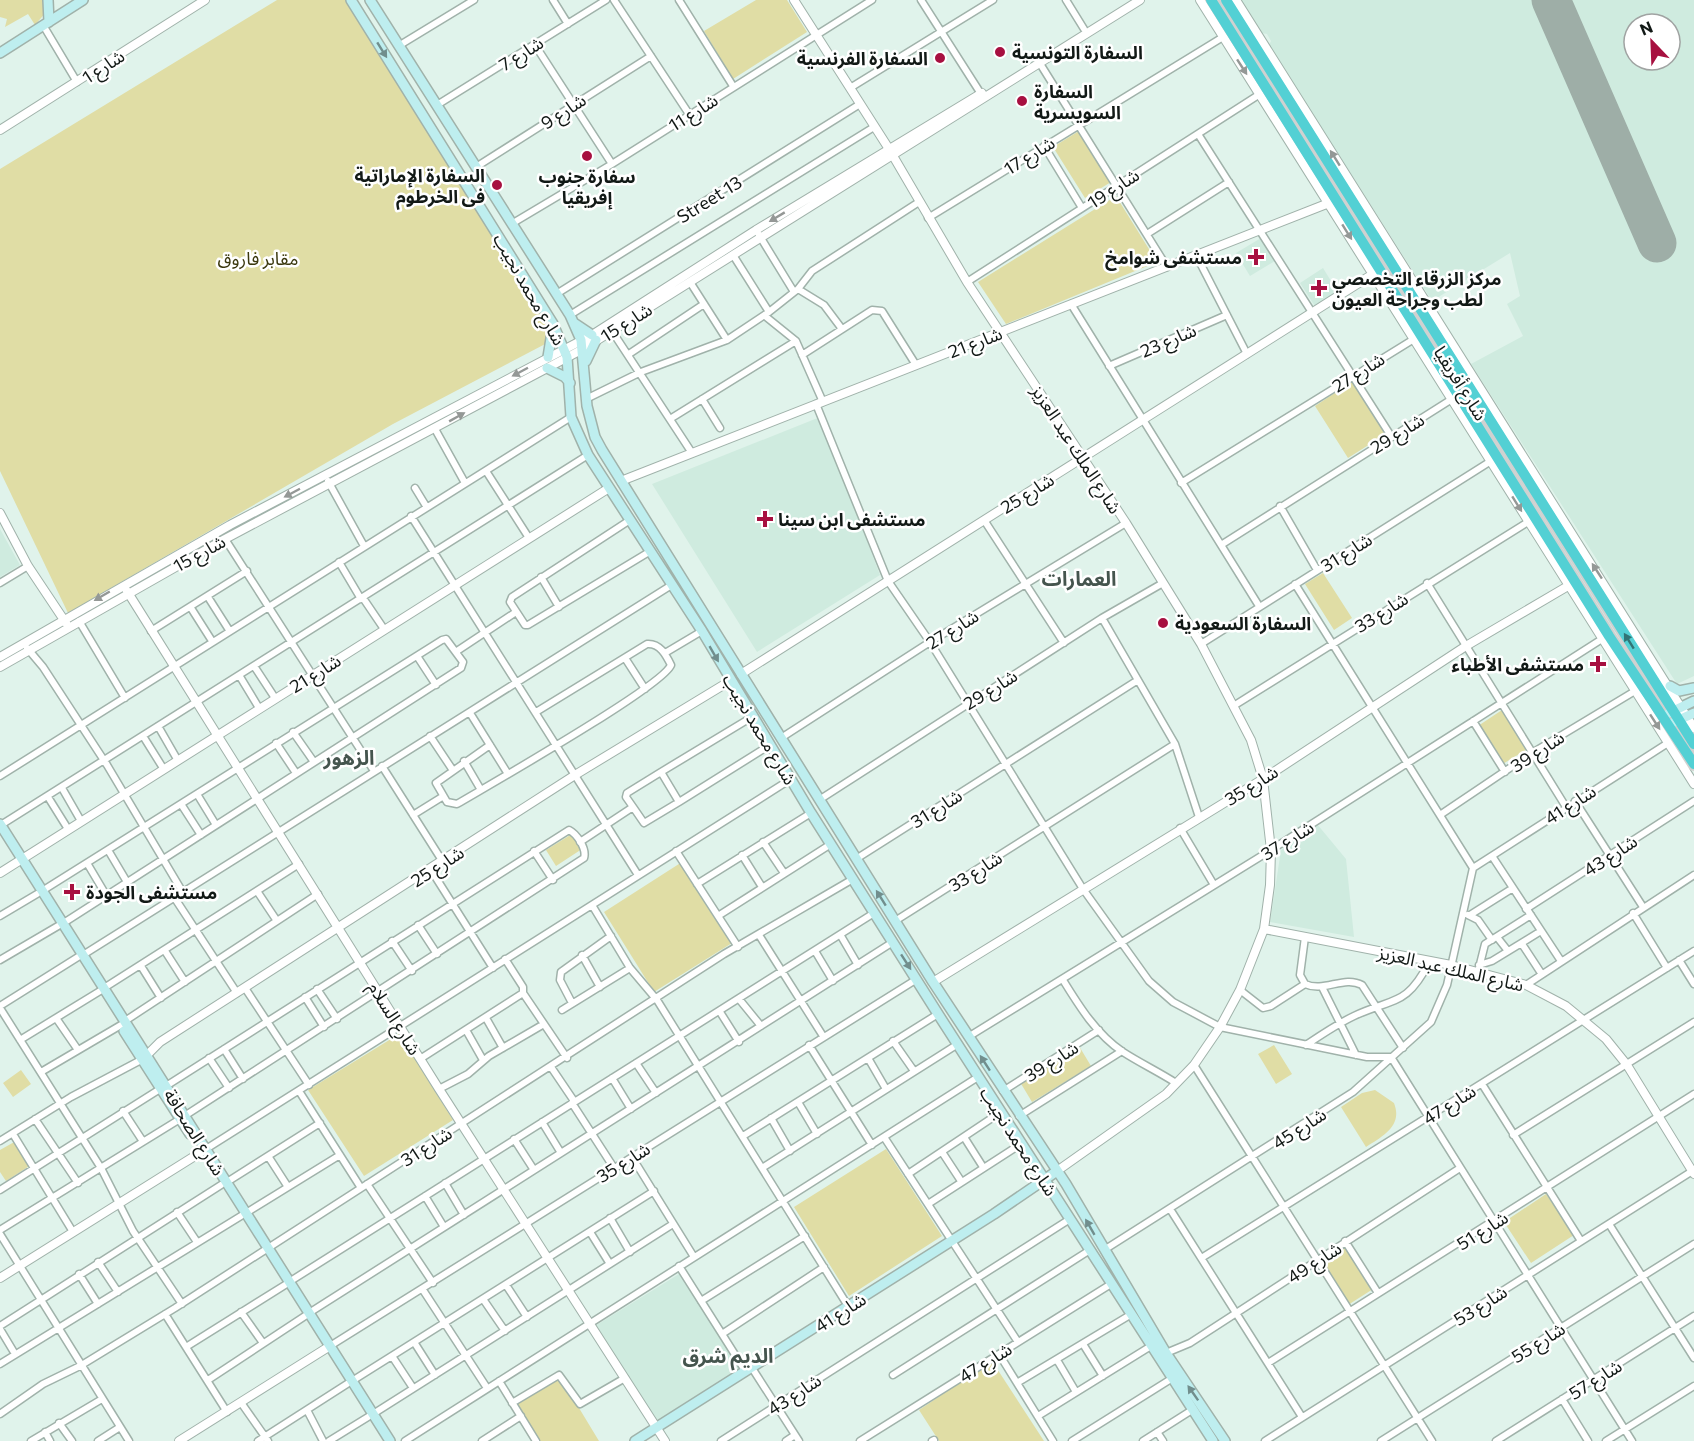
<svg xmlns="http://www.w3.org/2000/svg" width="1694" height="1441" viewBox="0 0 1694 1441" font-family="Commissioner,'Noto Sans Arabic',sans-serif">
	<rect width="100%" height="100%" fill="#e0f3eb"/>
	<path fill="#cfebdf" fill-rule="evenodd" d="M 1240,0 L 1694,0 L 1694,676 L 1677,684 L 1471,364 L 1523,336 L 1507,304 L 1520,296 L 1510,253 L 1432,301 L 1269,45 L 1271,41 L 1267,34 L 1261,33 ZM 1634,24 L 1670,24 L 1670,60 L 1634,60 Z
		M 1261,238 L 1275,261 L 1250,276 L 1236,253 Z
		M 1323,268 L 1339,294 L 1316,308 L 1300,283 Z
		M 820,417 L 880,575 L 757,652 L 652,484 Z
		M 0,529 L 20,565 L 0,577 Z
		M 1317,824 L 1346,859 L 1354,937 L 1270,922 L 1281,850 Z
		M 679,1274 L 741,1368 L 655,1423 L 595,1326 Z"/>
	<path fill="#e0dda5" d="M 0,0 L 44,0 L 47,11 L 35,25 L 28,14 L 5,27 L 7,19 L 0,17 Z
		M 277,0 L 351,0 L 548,319 L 549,342 L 393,424 L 68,613 L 0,471 L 0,169 Z
		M 756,0 L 787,0 L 807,32 L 733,79 L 704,31 Z
		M 1079,131 L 1111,182 L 1085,198 L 1053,147 Z
		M 1116,196 L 1157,262 L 1006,324 L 978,282 Z
		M 1353,381 L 1386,434 L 1348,458 L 1315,406 Z
		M 1323,573 L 1352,618 L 1334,630 L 1305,584 Z
		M 1502,710 L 1526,750 L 1501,765 L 1478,726 Z
		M 572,834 L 582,849 L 556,866 L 546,850 Z
		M 682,862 L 732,943 L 654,992 L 604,912 Z
		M 399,1034 L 453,1120 L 364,1176 L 308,1090 Z
		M 1274,1045 L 1292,1074 L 1276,1084 L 1258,1054 Z
		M 1079,1046 L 1091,1066 L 1032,1102 L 1020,1082 Z
		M 21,1070 L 31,1084 L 13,1097 L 3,1083 Z
		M 1375,1090 L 1394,1103 C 1403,1126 1383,1136 1366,1147 L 1341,1107 L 1362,1093 Z
		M 16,1141 L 31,1165 L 6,1181 L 0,1172 L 0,1150 Z
		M 886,1149 L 942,1236 L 849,1296 L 794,1207 Z
		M 1546,1194 L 1574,1235 L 1531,1263 L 1504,1222 Z
		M 1345,1246 L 1373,1289 L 1348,1305 L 1321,1261 Z
		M 992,1361 L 1044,1441 L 939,1441 L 919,1410 Z
		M 559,1375 L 599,1441 L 540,1441 L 516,1402 Z"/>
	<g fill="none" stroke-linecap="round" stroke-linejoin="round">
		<path stroke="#9eaea7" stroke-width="39" d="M 1551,0 L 1657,243"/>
		<g stroke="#a0b2aa" stroke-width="9">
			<path id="minor" d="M 553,0 L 568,24
				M 614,0 L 689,114
				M 679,0 L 733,86
				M 921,0 L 983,97
				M 1066,0 L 1084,29
				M 43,25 L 77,82
				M 400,45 L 474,0
				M 535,45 L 612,164
				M 1039,62 L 1167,267
				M 850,88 L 993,0
				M 437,105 L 606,0
				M 1198,134 L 1391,436
				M 1044,146 L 1082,208
				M 476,167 L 651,56
				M 928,218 L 1223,37
				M 513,223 L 612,164 L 872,0
				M 756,230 L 794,292
				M 1147,234 L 1229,182
				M 733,255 L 769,312
				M 1196,255 L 1247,354
				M 690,282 L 727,340
				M 967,282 L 1260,94
				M 798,289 L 824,305 L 842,329
				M 558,293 L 860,104
				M 1071,304 L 1259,606
				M 570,315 L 874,127
				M 765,316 L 796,341 L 823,402
				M 612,331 L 692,453
				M 629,354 L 704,304
				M 802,355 L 872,310 L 882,311 L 916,365
				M 1109,366 L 1227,315
				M 586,399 L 641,372 L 727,340 L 769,312 L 798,289 L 812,271 L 919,202
				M 702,399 L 720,428
				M 816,404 L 888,581 L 930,642 L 1083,889 L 1149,981 L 1173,1002 L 1220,1027 L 1367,1057 L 1391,1057 L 1632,1441
				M 670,419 L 796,341
				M 435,429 L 465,483
				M 486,471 L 529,538
				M 328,481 L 364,546
				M 1181,483 L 1414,339
				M 415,488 L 426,506
				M 1280,506 L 1317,570
				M 411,516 L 638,875
				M 630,520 L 512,597 L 510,602 L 525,625 L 528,625 L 649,552
				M 984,520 L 1064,643
				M 225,539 L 374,771
				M 1221,545 L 1452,399
				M 339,562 L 361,599
				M 541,577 L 559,607
				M 0,583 L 28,566
				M 1427,583 L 1566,807
				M 208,597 L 229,630
				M 363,598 L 384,629
				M 191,608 L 212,641
				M 1102,618 L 1175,744 L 1199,817
				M 79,621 L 125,698
				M 151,631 L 247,571
				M 1201,644 L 1491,461
				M 27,648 L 43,667 L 107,765 L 182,891
				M 457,651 L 516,612
				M 665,653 L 702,631
				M 417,656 L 436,685
				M 625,658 L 645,689
				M 254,666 L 275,698
				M 239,675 L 259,708
				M 1235,705 L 1528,522
				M 470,713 L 508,774
				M 1473,721 L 1505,772
				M 158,726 L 177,759
				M 293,732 L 314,762
				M 143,736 L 163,768
				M 430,736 L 452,769
				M 781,738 L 930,642 L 1126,523
				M 276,743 L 296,773
				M 490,745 L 436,783 L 447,802 L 457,804 C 489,785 662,687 671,665 C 666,655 660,643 647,644 L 536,712
				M 464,761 L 481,790
				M 382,766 L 443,862
				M 661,772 L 752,717
				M 0,776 L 571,417
				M 62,788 L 81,821
				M 197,794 L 216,825
				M 48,797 L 68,829
				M 819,800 L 1102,618 L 1163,583
				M 1575,801 L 1643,907
				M 679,802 L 770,745
				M 181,804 L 201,835
				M 413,815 L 442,797
				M 1440,815 L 1532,753 L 1635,691
				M 1,825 L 588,455
				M 1180,828 L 1214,885
				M 580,842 L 633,807 L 626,797 L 627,793 L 661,772 L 679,802 L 644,823 L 633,807
				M 763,842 L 784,873
				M 108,850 L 127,882
				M 534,851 L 553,880
				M 676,851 L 738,947
				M 742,855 L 762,887
				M 1492,856 L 1561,961
				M 856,859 L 1138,680
				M 87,863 L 106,895
				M 1473,868 L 1668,743
				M 431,870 L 493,968
				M 697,884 L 811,813
				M 42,891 L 442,640 L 446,639 L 463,662 L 461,668 L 62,924
				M 257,891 L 277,921
				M 174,897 L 237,993
				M 592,905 L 630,968 L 657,1000 L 848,1306
				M 1526,909 L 1694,801
				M 1633,913 L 1667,968
				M 1468,915 L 1478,920 L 1492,940
				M 1470,915 L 1513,888
				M 0,916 L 37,894
				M 718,916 L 831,844
				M 895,921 L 1175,744
				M 418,925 L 437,954
				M 759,935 L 823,1036
				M 841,936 L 858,965
				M 1305,937 L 1300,975 L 1305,984 C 1324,993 1344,975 1362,985 L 1403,1048
				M 1497,937 L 1508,951
				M 392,941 L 412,971
				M 1522,944 L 1541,973
				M 165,951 L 185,982
				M 815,951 L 833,981
				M 83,955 L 670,586
				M 582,955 L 600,987
				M 0,960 L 58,926
				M 1679,960 L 1694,984
				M 1479,965 L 1492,961 L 1541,931
				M 141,966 L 161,998
				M 1478,972 L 1485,944 L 1531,915
				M 1063,980 C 1079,1006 1097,1035 1123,1052 C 1140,1063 1159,1072 1176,1083
				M 1526,985 L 1694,875
				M 1322,987 L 1356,1055
				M 104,988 L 299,864
				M 245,988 L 309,1085
				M 317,989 L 337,1019
				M 1240,990 L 1263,1008 L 1271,1006 L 1305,984
				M 523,993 L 567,1058
				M 305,997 L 324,1027
				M 739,999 L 761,1026
				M 572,1003 L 560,980 L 561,972 L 611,936
				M 0,1006 L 78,957
				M 0,1008 L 101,1168 L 133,1231 L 182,1304
				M 562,1010 L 630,968
				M 720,1012 L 739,1042
				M 56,1018 L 78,1050
				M 486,1018 L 503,1048
				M 125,1021 L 318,894
				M 466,1030 L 483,1060
				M 968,1037 L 1271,850 L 1602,639
				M 20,1040 L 100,991
				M 893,1041 L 914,1071
				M 809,1045 L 872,1145
				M 1306,1045 C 1321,1035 1337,1024 1354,1016 C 1395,997 1406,1007 1430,961
				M 224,1049 L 243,1079
				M 209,1058 L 229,1088
				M 868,1058 L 886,1089
				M 420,1059 L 523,993 L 523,987 L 505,959
				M 636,1063 L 656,1093
				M 1194,1065 L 1432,1441
				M 551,1067 L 574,1101
				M 41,1072 L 121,1025
				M 612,1078 L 631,1109
				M 1482,1084 L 1581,1241
				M 166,1086 L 569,830 C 577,834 587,849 584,858 L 186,1115
				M 439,1089 L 468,1074 L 489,1056 L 544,1024
				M 299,1091 L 361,1188
				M 1003,1091 L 1099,1030
				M 798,1102 L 817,1134
				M 572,1103 L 614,1168
				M 123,1111 L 142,1140
				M 1019,1116 L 1122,1051
				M 771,1118 L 790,1151
				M 35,1119 L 78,1183
				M 542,1122 L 561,1153
				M 13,1134 L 73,1232
				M 1513,1135 L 1694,1022
				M 743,1136 L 938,1014
				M 884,1137 L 1018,1342
				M 964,1137 L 983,1167
				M 514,1139 L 534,1170
				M 0,1141 L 71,1097 L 141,1060
				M 206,1149 L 791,779
				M 942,1152 L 961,1181
				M 268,1156 L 288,1187
				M 632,1157 L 694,1257
				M 762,1168 L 958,1044
				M 908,1174 L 1001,1112
				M 227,1182 L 320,1123
				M 445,1183 L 464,1215
				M 367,1184 L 433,1283
				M 0,1190 L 160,1089
				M 425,1196 L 444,1227
				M 928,1204 L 1021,1144
				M 1170,1209 L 1302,1417
				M 177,1212 L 197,1242
				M 246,1213 L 340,1155
				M 610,1218 L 630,1252
				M 1609,1224 L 1694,1358
				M 0,1230 L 180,1119
				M 590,1232 L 610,1264
				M 0,1234 L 129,1441
				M 1345,1241 L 1378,1293
				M 1104,1250 L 1353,1092 L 1431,1022 L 1447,985 L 1473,868 L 1295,584
				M 1203,1257 L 1694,951
				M 98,1262 L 118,1292
				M 679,1266 L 746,1372
				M 79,1274 L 98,1304
				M 289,1282 L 874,913
				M 506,1285 L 527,1317
				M 423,1290 L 487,1388
				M 483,1299 L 505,1331
				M 701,1301 L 805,1236
				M 241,1312 L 263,1343
				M 309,1313 L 893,942
				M 165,1314 L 227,1412
				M 0,1326 L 221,1185
				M 0,1329 L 15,1354
				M 722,1334 L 824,1267
				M 414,1342 L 435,1375
				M 1083,1344 L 1103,1376
				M 330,1346 L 917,979
				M 186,1347 L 285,1285
				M 1166,1353 L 1190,1343 L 1460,1168
				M 999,1354 L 1053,1441
				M 392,1356 L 413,1388
				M 1057,1360 L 1076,1392
				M 1268,1363 L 1694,1094
				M 0,1364 L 241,1216
				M 752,1368 L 799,1441
				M 893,1375 L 1090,1250
				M 208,1380 L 305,1316
				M 352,1381 L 654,1191
				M 499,1381 L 536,1441
				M 1017,1383 L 1130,1315
				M 1562,1399 L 1588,1441
				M 512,1403 L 559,1375 L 580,1404 L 625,1378
				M 242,1404 L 268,1441
				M 307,1410 L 323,1441
				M 0,1414 L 43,1384 L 80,1366 L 175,1308 L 724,954 L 853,879
				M 373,1414 L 673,1224
				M 1038,1416 L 1151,1346
				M 59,1423 L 72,1441
				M 45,1432 L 50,1441
				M 1157,1432 L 1163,1441
				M 31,1441 L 102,1399
				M 98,1441 L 120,1427
				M 258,1441 L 347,1384
				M 329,1441 L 368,1417
				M 405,1441 C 596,1319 788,1199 978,1077
				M 482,1441 L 521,1416
				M 721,1441 L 1070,1219
				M 786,1441 L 795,1435
				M 860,1441 L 1111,1284
				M 932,1441 L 934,1440
				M 1072,1441 L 1171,1379
				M 1143,1441 L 1192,1410
				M 1265,1441 L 1694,1170
				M 1381,1441 L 1694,1244
				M 1496,1441 L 1694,1316
				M 1606,1441 L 1694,1386"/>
		</g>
		<g stroke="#a0b2aa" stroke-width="10">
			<path id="tertiary" d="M 794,0 L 889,149 L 967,282 L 1126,523 L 1201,644 L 1251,740 L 1263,779 L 1271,850 L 1270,885 L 1264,929 L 1240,990 L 1220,1027 L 1194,1065 L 1166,1094 L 1057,1171
				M 1200,0 L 1694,784
				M 1236,0 L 1694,728
				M 0,130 L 205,0
				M 621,481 L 1329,203
				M 0,513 L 28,566 L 66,623
				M 127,591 L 439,1089 L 665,1441
				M 0,657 L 230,525 L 592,335 L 756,230 L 982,93
				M 0,667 L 225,539 L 583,349 L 1140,0
				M 741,674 L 1373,274
				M 0,873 L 609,488
				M 1264,929 L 1451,965 L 1526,985 L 1566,1006 L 1606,1039 L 1627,1065 L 1694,1174
				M 933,982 L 1263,779 L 1466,646 L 1568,586
				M 147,1055 L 160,1042 L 575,775 L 730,681
				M 0,1278 L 206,1149
				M 179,1441 L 330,1346"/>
		</g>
		<g stroke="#a0b2aa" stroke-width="12">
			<path id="secondary" d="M 48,0 L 49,22
				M 351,0 L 553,324 L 567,357 L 571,417 L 588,455 L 702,631 L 811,813 L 938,1014 L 1213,1441
				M 370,0 L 570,315 L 581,340 L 587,406 L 595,437 L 602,450 L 933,982 L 1066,1184 L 1166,1353 L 1225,1441
				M 0,53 L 83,0
				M 574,323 L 592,335
				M 548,357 L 553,326
				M 586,361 L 596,340
				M 547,368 L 565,377 L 570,383
				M 1670,686 L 1679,691 L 1694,688
				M 1669,713 L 1694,701
				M 1674,722 L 1694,713
				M 0,824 L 390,1441
				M 124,1031 L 190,1134
				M 635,1441 L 994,1214 L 1057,1171"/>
		</g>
		<g stroke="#d0d1d0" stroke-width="14">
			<path id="trunk" d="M 1211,0 L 1609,636 L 1694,764
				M 1226,0 L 1694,744"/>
		</g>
		<use href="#minor" stroke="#fff" stroke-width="6"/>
		<use href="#tertiary" stroke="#fff" stroke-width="8"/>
		<use href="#secondary" stroke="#beeeef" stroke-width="9"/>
		<use href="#trunk" stroke="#53d0d4" stroke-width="10"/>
	</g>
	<defs><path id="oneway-solid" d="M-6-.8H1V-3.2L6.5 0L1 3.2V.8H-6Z" transform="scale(1.5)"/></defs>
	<g fill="#718e8d">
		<use href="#oneway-solid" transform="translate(382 50) rotate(58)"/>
		<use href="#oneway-solid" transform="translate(714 654) rotate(60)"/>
		<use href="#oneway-solid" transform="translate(881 898) rotate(-122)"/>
		<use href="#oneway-solid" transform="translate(906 962) rotate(57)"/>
		<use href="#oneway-solid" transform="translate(985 1063) rotate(-123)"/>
		<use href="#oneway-solid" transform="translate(1090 1227) rotate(-120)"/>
		<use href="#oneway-solid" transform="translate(1193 1393) rotate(-125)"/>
	</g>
	<g fill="#949896">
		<use href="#oneway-solid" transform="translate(1242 67) rotate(57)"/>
		<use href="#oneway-solid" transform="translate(1335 158) rotate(-122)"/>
		<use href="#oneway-solid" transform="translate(777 217) rotate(149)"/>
		<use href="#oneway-solid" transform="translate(1347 232) rotate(58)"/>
		<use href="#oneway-solid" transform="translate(520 372) rotate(152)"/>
		<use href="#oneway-solid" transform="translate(457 417) rotate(-29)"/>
		<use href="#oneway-solid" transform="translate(292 493) rotate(152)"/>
		<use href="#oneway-solid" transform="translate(1517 504) rotate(58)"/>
		<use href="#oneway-solid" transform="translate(1597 571) rotate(-123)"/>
		<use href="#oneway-solid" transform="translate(102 596) rotate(150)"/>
		<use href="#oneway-solid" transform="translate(1655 722) rotate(57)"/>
	</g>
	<use fill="#327475" href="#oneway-solid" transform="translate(1629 641) rotate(-122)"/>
	<g fill="#a71040" stroke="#fff" stroke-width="2">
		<circle cx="1000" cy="52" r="6"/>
		<circle cx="940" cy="58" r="6"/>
		<circle cx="1022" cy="101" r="6"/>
		<circle cx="587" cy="156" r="6"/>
		<circle cx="497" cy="185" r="6"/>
		<path d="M1253 248h6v6h6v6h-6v6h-6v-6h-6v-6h6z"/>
		<path d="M1316 279h6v6h6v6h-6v6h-6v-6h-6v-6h6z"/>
		<path d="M762 510h6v6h6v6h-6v6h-6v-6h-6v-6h6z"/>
		<circle cx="1163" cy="623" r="6"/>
		<path d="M1595 655h6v6h6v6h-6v6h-6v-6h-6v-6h6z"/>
		<path d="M69 883h6v6h6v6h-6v6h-6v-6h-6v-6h6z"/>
	</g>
	<g text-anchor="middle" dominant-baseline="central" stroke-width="5" stroke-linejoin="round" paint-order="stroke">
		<g font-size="18" font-weight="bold" fill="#121916" stroke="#fff" text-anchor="start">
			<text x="1012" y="52">السفارة التونسية</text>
			<text x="928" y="58" text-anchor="end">السفارة الفرنسية</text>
			<text x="1034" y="91">السفارة<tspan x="1034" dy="21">السويسرية</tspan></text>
			<text x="485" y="175" text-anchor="end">السفارة الإماراتية<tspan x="485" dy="21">فى الخرطوم</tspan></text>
			<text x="587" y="176" text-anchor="middle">سفارة جنوب<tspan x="587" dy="21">إفريقيا</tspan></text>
			<text x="1242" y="257" text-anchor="end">مستشفى شوامخ</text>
			<text x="1332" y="278">مركز الزرقاء التخصصي<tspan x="1332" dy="21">لطب وجراحة العيون</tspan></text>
			<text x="778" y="519">مستشفى ابن سينا</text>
			<text x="1175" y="623">السفارة السعودية</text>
			<text x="1584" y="664" text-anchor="end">مستشفی الأطباء</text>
			<text x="86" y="892">مستشفى الجودة</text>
		</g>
		<g font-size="18" fill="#121916" stroke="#fff">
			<text transform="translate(521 53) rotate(-32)">شارع 7</text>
			<text transform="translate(103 66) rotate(-33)">شارع 1</text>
			<text transform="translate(563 111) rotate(-33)">شارع 9</text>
			<text transform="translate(693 112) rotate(-32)">شارع 11</text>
			<text transform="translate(1029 155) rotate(-32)">شارع 17</text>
			<text transform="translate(1113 188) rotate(-33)">شارع 19</text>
			<text transform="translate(709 199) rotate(-32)">Street 13</text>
			<text transform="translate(530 289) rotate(60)">شارع محمد نجيب</text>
			<text transform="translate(626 322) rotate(-32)">شارع 15</text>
			<text transform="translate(1168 340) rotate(-23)">شارع 23</text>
			<text transform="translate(975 342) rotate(-21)">شارع 21</text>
			<text transform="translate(1358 372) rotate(-32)">شارع 27</text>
			<text transform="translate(1461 383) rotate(58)">شارع أفريقيا</text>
			<text transform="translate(1397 433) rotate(-32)">شارع 29</text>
			<text transform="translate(1077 449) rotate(57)">شارع الملك عبد العزيز</text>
			<text transform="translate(1027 493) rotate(-32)">شارع 25</text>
			<text transform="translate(1346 552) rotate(-32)">شارع 31</text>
			<text transform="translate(199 553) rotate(-29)">شارع 15</text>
			<text transform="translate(1381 612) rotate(-32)">شارع 33</text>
			<text transform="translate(952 629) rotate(-32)">شارع 27</text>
			<text transform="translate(315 673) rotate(-32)">شارع 21</text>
			<text transform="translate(990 689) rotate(-32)">شارع 29</text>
			<text transform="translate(760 729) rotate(59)">شارع محمد نجيب</text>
			<text transform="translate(1537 751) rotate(-33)">شارع 39</text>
			<text transform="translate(1251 785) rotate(-32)">شارع 35</text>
			<text transform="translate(1570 804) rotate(-33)">شارع 41</text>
			<text transform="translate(936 808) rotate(-32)">شارع 31</text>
			<text transform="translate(1287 840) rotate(-32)">شارع 37</text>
			<text transform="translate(1610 855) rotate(-33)">شارع 43</text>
			<text transform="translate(437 866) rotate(-33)">شارع 25</text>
			<text transform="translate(975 871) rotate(-32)">شارع 33</text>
			<text transform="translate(1451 968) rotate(13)">شارع الملك عبد العزيز</text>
			<text transform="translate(395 1018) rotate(58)">شارع السلام</text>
			<text transform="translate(1051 1061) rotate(-32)">شارع 39</text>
			<text transform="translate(1449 1104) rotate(-32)">شارع 47</text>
			<text transform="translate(1299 1128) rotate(-33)">شارع 45</text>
			<text transform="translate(195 1132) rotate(58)">شارع الصحافة</text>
			<text transform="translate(1019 1141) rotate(57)">شارع محمد نجيب</text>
			<text transform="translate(426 1146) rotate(-33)">شارع 31</text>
			<text transform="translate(623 1162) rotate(-32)">شارع 35</text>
			<text transform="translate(1482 1230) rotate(-32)">شارع 51</text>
			<text transform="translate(1314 1262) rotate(-33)">شارع 49</text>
			<text transform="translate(1480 1305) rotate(-32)">شارع 53</text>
			<text transform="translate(840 1312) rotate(-33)">شارع 41</text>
			<text transform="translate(1538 1342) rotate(-32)">شارع 55</text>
			<text transform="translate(985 1362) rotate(-32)">شارع 47</text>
			<text transform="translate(1595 1379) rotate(-32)">شارع 57</text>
			<text transform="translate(794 1394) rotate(-33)">شارع 43</text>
		</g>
		<g font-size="18" fill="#3b380f" stroke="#fff">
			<text x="258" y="258">مقابر فاروق</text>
		</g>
		<g font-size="20" font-weight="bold" fill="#45554e" stroke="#fff">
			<text x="1079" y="578">العمارات</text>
			<text x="349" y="757">الزهور</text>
			<text x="728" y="1355">الديم شرق</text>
		</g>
	</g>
	<g transform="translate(1652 42) rotate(337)"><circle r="28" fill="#ffffff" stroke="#a0a3a2" stroke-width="1.5"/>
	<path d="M0-4.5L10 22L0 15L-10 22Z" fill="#a71040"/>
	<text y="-9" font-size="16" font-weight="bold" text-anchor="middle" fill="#121916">N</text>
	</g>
</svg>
